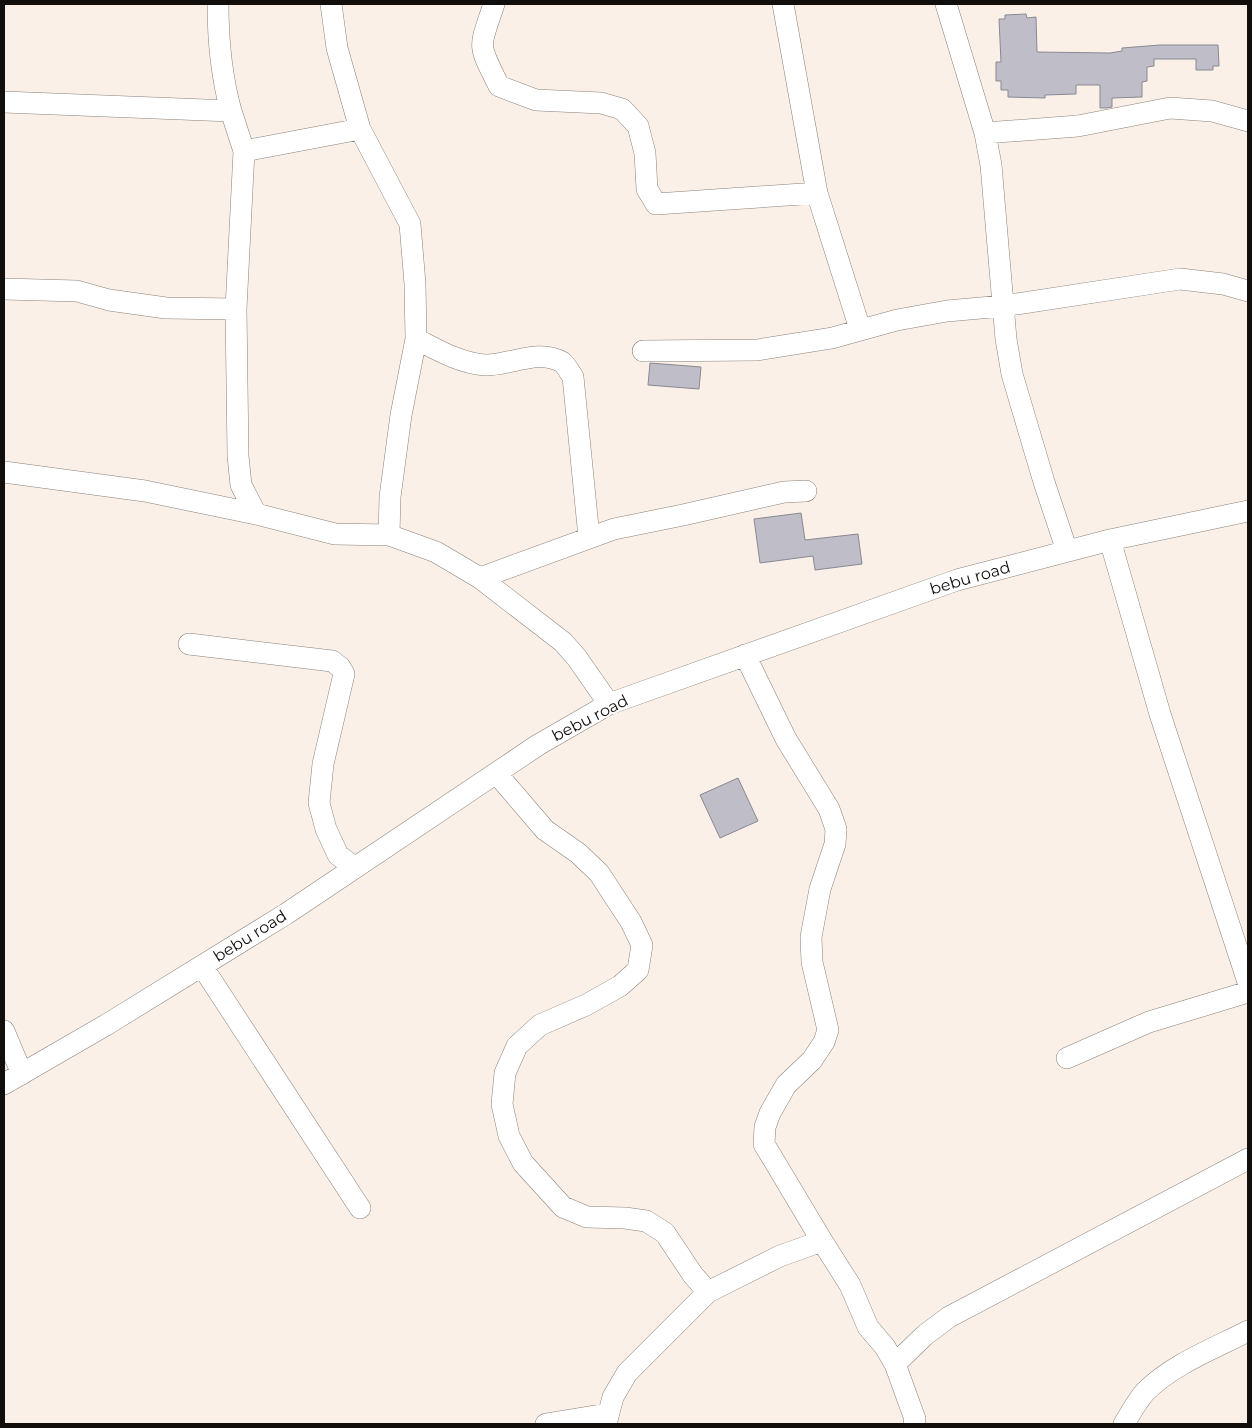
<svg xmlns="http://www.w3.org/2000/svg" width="1252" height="1428" viewBox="0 0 1252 1428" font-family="Montserrat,sans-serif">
	<rect width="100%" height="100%" fill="#faf0e8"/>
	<path fill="#bfbec8" stroke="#898892" d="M 1026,14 L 1027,18 L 1036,17 L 1037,52 L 1110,53 L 1122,51 L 1122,48 L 1160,45 L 1218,45 L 1219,66 L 1213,66 L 1213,70 L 1196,70 L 1196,59 L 1154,59 L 1154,66 L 1147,67 L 1147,81 L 1142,82 L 1142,97 L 1112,98 L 1112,107 L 1106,108 L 1100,108 L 1100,85 L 1076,85 L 1076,94 L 1045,95 L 1045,98 L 1008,97 L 1008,90 L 1001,90 L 1001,81 L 996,81 L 996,62 L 1001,62 L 999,19 L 1005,19 L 1005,15 Z
		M 650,363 L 701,367 L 699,389 L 648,385 Z
		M 801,513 L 805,540 L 858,534 L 862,564 L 815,570 L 813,556 L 760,563 L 754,519 Z
		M 738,778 L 758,821 L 720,838 L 700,795 Z"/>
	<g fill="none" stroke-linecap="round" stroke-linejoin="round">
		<g stroke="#8a817a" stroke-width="22">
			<path id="minor" d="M 218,4 C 218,41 221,75 231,111
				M 331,4 L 337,48 L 360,129 L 410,224 L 415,284 L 416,339 L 401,415 L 390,497 L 389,535 L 436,552 L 480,578 L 563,642 L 577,658 L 609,704
				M 494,4 C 479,50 477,42 499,86 L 536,100 L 601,103 L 622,109 L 638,126 L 645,153 L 647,189 L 656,204 L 817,193
				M 783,4 L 817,193 L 860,329
				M 946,4 L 985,133 L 991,165 L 1006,339 L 1012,374 L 1044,482 L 1067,551
				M 4,102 L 231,111 L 244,151 L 236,309 L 238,456 L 241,485 L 256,514
				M 985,133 L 1078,126 L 1170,108 L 1212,111 L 1248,121
				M 244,151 L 360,129
				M 4,289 L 77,291 L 109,300 L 166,308 L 236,309
				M 416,339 C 438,350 459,363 485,365 C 509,366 538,348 562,362 C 566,365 570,373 573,377 L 589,537
				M 643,351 L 757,350 L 832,338 L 897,320 L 947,311 L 1003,306 L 1180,279 L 1223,284 L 1248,291
				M 4,472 L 145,491 L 256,514 L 335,534 L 389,535
				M 1110,540 L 1160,714 L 1248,982
				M 480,578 L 614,529 L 683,515 L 784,492 L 806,491
				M 189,644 L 332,661 L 340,667 L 344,674 L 323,764 L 319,803 L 326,829 L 338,855 L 354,867
				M 745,655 L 786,739 L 829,809 L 836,829 L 835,844 L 820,889 L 811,937 L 812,962 L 828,1030 L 824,1042 L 812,1060 L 786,1085 L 770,1113 L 765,1127 L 764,1144 L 822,1241 L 850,1285 L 868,1327 L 885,1347 L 895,1364 L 915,1419 L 914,1424
				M 497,774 L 545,830 L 578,853 L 599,873 L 631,922 L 642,945 L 638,970 L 620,986 L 586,1005 L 540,1025 L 517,1046 L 505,1073 L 502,1104 L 509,1136 L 523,1163 L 563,1207 L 587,1217 L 625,1218 L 646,1221 L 665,1233 L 693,1275 L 708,1292
				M 202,966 L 360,1208
				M 4,1031 L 22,1074
				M 1067,1058 L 1149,1022 L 1248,992
				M 4,1084 L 106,1025 L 286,914 L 538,745 L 609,704 L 957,580 L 1110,540 L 1248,511
				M 895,1364 L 925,1335 L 949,1317 L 1248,1159
				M 546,1424 L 607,1414
				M 606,1424 L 613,1397 L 627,1373 L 708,1292 L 780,1256 L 822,1241
				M 1124,1424 C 1130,1414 1137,1401 1145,1392 C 1173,1364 1213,1349 1248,1331"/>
		</g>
		<use href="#minor" stroke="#fff" stroke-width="21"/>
	</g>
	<g text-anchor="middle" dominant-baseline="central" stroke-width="4" stroke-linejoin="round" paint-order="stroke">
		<g font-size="16" fill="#120e0c" stroke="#fff">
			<text transform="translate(970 578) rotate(-16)">bebu road</text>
			<text transform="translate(590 718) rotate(-27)">bebu road</text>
			<text transform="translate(250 936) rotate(-32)">bebu road</text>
		</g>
	</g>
	<rect width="1252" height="1428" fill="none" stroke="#120e0c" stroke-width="10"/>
</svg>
